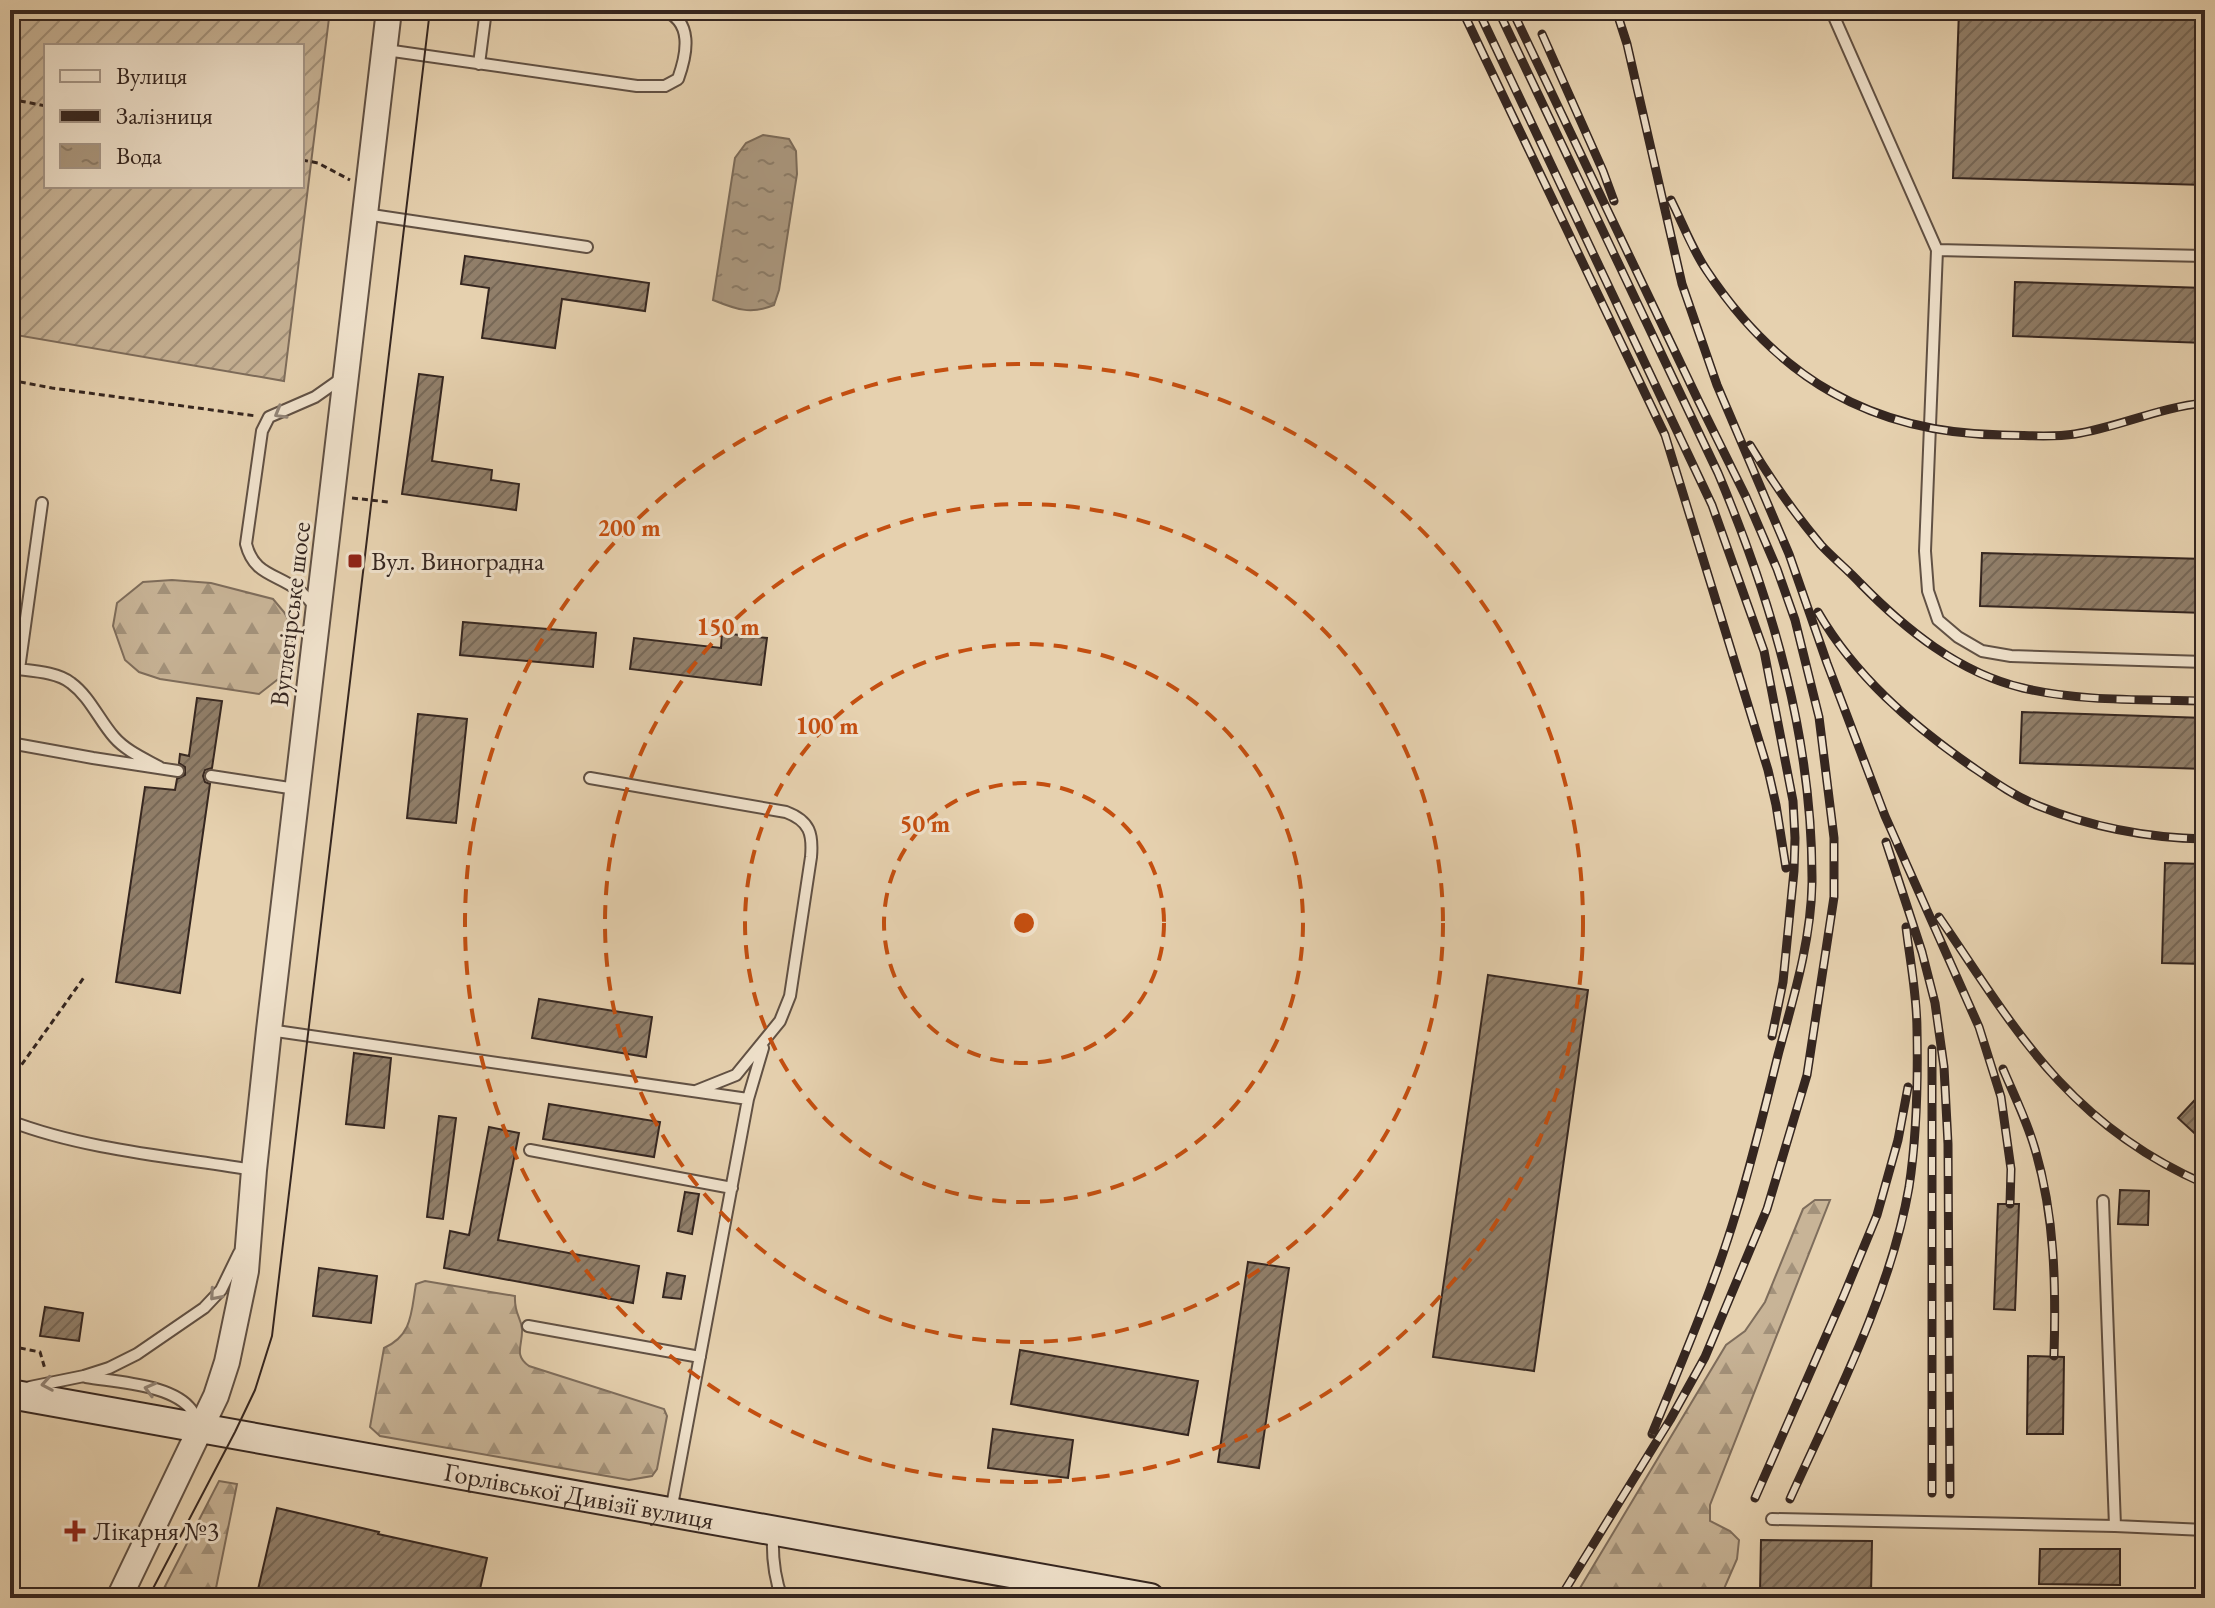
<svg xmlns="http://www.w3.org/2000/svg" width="2215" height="1608" viewBox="0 0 2215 1608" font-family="'EB Garamond',serif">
	<defs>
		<pattern id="forest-firs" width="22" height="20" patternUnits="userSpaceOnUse" patternTransform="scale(2)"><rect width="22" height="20" fill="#c8b497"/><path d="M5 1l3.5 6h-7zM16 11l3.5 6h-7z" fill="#a3927b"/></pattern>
		<pattern id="garden-furrows" width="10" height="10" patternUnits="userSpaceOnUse" patternTransform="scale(2)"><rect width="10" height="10" fill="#c8b497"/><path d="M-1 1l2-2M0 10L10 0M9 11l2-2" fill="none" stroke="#a3927b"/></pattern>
		<pattern id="water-ripples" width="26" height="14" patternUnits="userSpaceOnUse" patternTransform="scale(2)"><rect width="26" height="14" fill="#aa977e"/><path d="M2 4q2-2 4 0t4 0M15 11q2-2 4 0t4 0" fill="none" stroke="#8b7b67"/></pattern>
		<pattern id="building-hatch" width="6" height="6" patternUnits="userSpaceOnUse" patternTransform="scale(2)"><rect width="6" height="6" fill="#917f6a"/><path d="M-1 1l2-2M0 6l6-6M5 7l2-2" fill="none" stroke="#776857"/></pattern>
	</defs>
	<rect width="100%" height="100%" fill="#e6d1af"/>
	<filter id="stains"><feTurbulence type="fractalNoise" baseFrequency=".0025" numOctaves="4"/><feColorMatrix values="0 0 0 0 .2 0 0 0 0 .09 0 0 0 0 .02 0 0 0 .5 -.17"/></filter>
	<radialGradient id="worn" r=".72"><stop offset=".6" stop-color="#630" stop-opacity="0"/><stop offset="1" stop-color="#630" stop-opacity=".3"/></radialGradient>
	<path fill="url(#forest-firs)" stroke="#7e6d5c" stroke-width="2" d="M 172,580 L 211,583 L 273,599 L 284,612 L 292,626 L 292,651 L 286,673 L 259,694 L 160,679 L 139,672 L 125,660 L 113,626 L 117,603 L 143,582 Z
		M 1815,1200 L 1830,1200 L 1710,1505 L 1710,1521 L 1730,1531 L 1739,1540 L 1737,1559 L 1720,1598 L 1574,1598 L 1726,1345 L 1745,1331 L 1765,1302 L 1803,1209 Z
		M 425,1281 L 515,1296 C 514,1314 521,1317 522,1329 C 523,1345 513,1355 529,1366 L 664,1409 L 667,1416 L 657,1469 L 652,1476 L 629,1480 L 380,1436 L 370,1427 L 384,1348 C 413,1335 411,1312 416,1284 Z
		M 219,1481 L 237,1484 L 214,1598 L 159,1598 Z"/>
	<path fill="url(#garden-furrows)" stroke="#7e6d5c" stroke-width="2" fill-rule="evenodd" d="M 10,10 L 330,10 L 284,381 L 10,334 ZM 46,46 L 302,46 L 302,186 L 46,186 Z"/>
	<path fill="url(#water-ripples)" stroke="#7b6a58" stroke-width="2" d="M 763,135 L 789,139 L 796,151 L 797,174 L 779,290 L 774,305 C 751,315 735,309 713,300 L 735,158 L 746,143 Z"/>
	<path fill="url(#building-hatch)" stroke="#352620" stroke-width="2" d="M 1959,10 L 2205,16 L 2205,185 L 1953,178 Z
		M 465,256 L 649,283 L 645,311 L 562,299 L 555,348 L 482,338 L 489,288 L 461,284 Z
		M 2015,282 L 2205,288 L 2205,343 L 2013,336 Z
		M 419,374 L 443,377 L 432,461 L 492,470 L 491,480 L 519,484 L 516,510 L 402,494 Z
		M 1982,553 L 2205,559 L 2205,613 L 1980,606 Z
		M 463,622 L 596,633 L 593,667 L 460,655 Z
		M 722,633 L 767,638 L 761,685 L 630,669 L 634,638 L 721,648 Z
		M 197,698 L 222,701 L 212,768 L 205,770 L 203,776 L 205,782 L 210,784 L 180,993 L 116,982 L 145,787 L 175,790 L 177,779 L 185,775 L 185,767 L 179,763 L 180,754 L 189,756 Z
		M 2022,712 L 2205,718 L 2205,769 L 2020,763 Z
		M 418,714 L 467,719 L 456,823 L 407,818 Z
		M 2165,863 L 2205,864 L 2205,964 L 2162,963 Z
		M 1488,975 L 1588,990 L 1534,1371 L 1433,1357 Z
		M 539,999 L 652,1017 L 646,1057 L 532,1038 Z
		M 354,1053 L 391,1058 L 384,1128 L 346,1124 Z
		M 2205,1089 L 2205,1143 L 2178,1118 Z
		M 549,1104 L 660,1122 L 654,1157 L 543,1139 Z
		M 439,1116 L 456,1118 L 443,1219 L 427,1217 Z
		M 489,1127 L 519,1133 L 498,1240 L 639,1266 L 633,1303 L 444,1268 L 450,1231 L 469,1235 Z
		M 2120,1190 L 2149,1191 L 2148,1225 L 2118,1224 Z
		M 685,1192 L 699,1194 L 692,1234 L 678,1231 Z
		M 1998,1204 L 2019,1204 L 2015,1310 L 1994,1309 Z
		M 1248,1262 L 1289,1268 L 1259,1468 L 1218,1462 Z
		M 319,1268 L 377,1276 L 371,1323 L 313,1316 Z
		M 667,1273 L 685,1276 L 681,1299 L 663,1297 Z
		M 45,1307 L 83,1313 L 79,1341 L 40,1336 Z
		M 1020,1350 L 1198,1381 L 1188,1435 L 1011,1404 Z
		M 2028,1356 L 2064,1357 L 2063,1434 L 2027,1434 Z
		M 993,1429 L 1073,1440 L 1068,1478 L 988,1468 Z
		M 277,1508 L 379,1532 L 378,1534 L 487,1558 L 478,1598 L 256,1598 Z
		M 1761,1540 L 1872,1541 L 1871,1594 L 1760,1593 Z
		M 2040,1549 L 2120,1549 L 2120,1585 L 2039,1584 Z"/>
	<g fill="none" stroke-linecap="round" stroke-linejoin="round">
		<g stroke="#615144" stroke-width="14">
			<path id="service" d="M 1831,10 L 1937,250 L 1925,551 L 1928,591 L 1938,620 L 1958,637 L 1982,651 L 2011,656 L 2205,662
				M 386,50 L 637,86 L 665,86 L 678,79 C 687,54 694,20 662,10
				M 479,64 L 486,10
				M 365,214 L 587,247
				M 1937,250 L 2205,256
				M 316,609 C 311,602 305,594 298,590 C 275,573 254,575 246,544 L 262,431 L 269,417 L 315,397 L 342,378
				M 10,668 C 28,671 56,671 71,683 C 90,697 99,720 114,737 C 126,751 145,759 161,768
				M 19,669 L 42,503
				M 10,743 L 93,758 L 178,771
				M 211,776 L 296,789
				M 590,778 L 786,812 C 810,821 813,834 811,857 L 790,996 L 780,1021 L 736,1075 L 696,1091
				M 269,1030 L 748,1099
				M 10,1121 C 85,1150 175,1157 254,1170
				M 530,1150 L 732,1188
				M 2103,1201 L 2115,1526
				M 528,1326 L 700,1357
				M 86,1377 C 115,1382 168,1384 189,1407 C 193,1411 196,1418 199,1423
				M 30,1387 L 84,1376 L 109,1368 L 137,1354 L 204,1308 L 221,1290 L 239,1253
				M 671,1511 L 748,1099 L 763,1048
				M 1772,1519 L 2115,1526 L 2205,1530
				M 773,1533 C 772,1556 774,1577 782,1598"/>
		</g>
		<g stroke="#615144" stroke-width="28">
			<path id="tertiary" d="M 119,1598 L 216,1396 L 227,1362 L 246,1271 L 254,1170 L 269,1030 L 389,10"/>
		</g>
		<g stroke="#352620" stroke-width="32">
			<g id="secondary">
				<path id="s1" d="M 10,1394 C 390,1459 769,1533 1150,1598"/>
			</g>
		</g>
		<path stroke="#352620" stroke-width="3" stroke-dasharray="6 4" stroke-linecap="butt" d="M 10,99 L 46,106
			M 302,160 L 318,163 L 350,180
			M 10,380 L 52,388 L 256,416
			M 352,498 L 388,502
			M 10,1081 L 85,976
			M 10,1346 L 40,1352 L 45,1369"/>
		<use href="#service" stroke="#efe1cb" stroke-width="10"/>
		<use href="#tertiary" stroke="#efe1cb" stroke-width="24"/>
		<use href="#secondary" stroke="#efe1cb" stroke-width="28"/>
		<path stroke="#352620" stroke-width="2" d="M 148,1598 L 235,1432 L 255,1390 L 272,1336 L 430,10"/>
		<g stroke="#352620" stroke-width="9">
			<path id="rail" d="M 1462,10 L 1665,435 L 1768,770 L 1776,805 L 1786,868
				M 1478,10 L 1712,505 L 1764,651 L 1793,801 L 1795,838 L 1794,871 L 1783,982 L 1772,1036
				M 1498,10 L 1718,473 C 1773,604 1813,740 1812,883 C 1811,942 1793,999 1778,1055 C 1765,1108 1752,1161 1736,1213 C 1713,1289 1682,1361 1652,1434
				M 1512,10 L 1699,402 L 1746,497 L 1777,569 L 1795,620 L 1819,717 L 1834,838 L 1834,897 L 1807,1075 L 1767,1209 L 1705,1357 L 1670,1420 L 1560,1598
				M 1616,10 L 1627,44 L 1682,284 L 1717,385 L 1789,554 L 1827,663 L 1885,816 L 1979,1027 L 2001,1097 L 2011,1169 L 2010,1204
				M 1542,34 L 1603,171 L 1614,201
				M 1671,200 C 1683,224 1692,249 1707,271 C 1779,379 1872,433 2002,435 C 2026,435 2051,438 2075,434 C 2119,427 2160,407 2205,403
				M 1750,445 C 1771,480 1795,514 1821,545 C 1833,558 1848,570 1860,583 C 1905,629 1959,673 2023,688 C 2081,702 2145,699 2205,701
				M 1818,612 C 1855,676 1911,724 1971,766 C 1993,781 2014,796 2039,806 C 2091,827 2149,838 2205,839
				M 1886,842 L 1922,952 L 1935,1003 L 1944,1067 L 1948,1144 L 1950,1494
				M 1939,917 C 1977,972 2013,1032 2059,1081 C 2100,1125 2150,1160 2205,1184
				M 1932,1049 L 1932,1493
				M 2003,1069 C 2014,1095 2027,1121 2035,1149 C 2055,1217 2056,1286 2054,1356
				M 1755,1498 L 1844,1295 L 1877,1215 L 1898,1140 L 1908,1087
				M 1790,1499 C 1834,1402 1891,1292 1909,1187 C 1917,1135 1918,1082 1917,1030 C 1917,995 1910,961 1906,927"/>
		</g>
		<use href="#rail" stroke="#efe1cb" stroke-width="6" stroke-dasharray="18" stroke-linecap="butt"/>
	</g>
	<defs><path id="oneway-chevron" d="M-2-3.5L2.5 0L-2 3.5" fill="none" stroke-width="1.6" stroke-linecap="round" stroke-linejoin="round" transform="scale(2)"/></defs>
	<g stroke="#928476">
		<use href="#oneway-chevron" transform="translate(280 413) rotate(150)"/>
		<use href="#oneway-chevron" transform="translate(215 1295) rotate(131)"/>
		<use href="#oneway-chevron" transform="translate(47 1384) rotate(170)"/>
		<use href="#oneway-chevron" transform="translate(150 1389) rotate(-165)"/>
	</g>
	<g fill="none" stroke="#c44f10" stroke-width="4" stroke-dasharray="14 10">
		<circle cx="1024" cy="923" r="140"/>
		<circle cx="1024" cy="923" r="279"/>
		<circle cx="1024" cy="923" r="419"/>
		<circle cx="1024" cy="923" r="559"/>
	</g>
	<g fill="#8f2418" stroke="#efe1cb" stroke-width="3">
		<rect x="347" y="553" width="16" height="16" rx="4"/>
		<path d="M71 1519h8v8h8v8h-8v8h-8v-8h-8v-8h8z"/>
	</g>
	<g text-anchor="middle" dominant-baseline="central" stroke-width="6" stroke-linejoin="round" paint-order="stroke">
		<g font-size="26" fill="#352620" stroke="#efe1cb" text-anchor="start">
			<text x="371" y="561">Вул. Виноградна</text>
			<text x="93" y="1531">Лікарня №3</text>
		</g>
		<g font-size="26" fill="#352620" stroke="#efe1cb">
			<text transform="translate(290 614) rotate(-83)">Вуглегірське шосе</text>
			<text stroke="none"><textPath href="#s1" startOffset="578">Горлівської Дивізії вулиця</textPath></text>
		</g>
	</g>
	<circle cx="1024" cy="923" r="12" fill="#c44f10" stroke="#efe1cb" stroke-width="4"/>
	<g font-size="24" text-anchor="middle" font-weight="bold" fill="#c44f10" stroke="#efe1cb" stroke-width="6" stroke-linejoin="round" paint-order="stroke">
		<text x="629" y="536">200 m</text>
		<text x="728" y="635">150 m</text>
		<text x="827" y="734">100 m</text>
		<text x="925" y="832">50 m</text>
	</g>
	<rect width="2215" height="1608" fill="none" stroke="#e6d1af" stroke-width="40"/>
	<rect x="12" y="12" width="2191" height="1584" fill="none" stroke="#352620" stroke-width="4"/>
	<rect x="20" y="20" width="2175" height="1568" fill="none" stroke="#352620" stroke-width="2"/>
	<rect x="44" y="44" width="260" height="144" fill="#efe1cb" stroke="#a59687" stroke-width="2"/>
	<rect x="60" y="70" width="40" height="12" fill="#efe1cb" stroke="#a59687" stroke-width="2"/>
	<text x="116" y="84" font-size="24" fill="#352620">Вулиця</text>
	<rect x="60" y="110" width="40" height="12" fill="#352620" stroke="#a59687" stroke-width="2"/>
	<text x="116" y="124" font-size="24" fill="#352620">Залізниця</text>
	<rect x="60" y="144" width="40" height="24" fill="url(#water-ripples)" stroke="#a59687" stroke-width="2"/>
	<text x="116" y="164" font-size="24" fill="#352620">Вода</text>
	<rect width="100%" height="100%" filter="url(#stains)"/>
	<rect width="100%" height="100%" fill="url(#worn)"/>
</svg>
